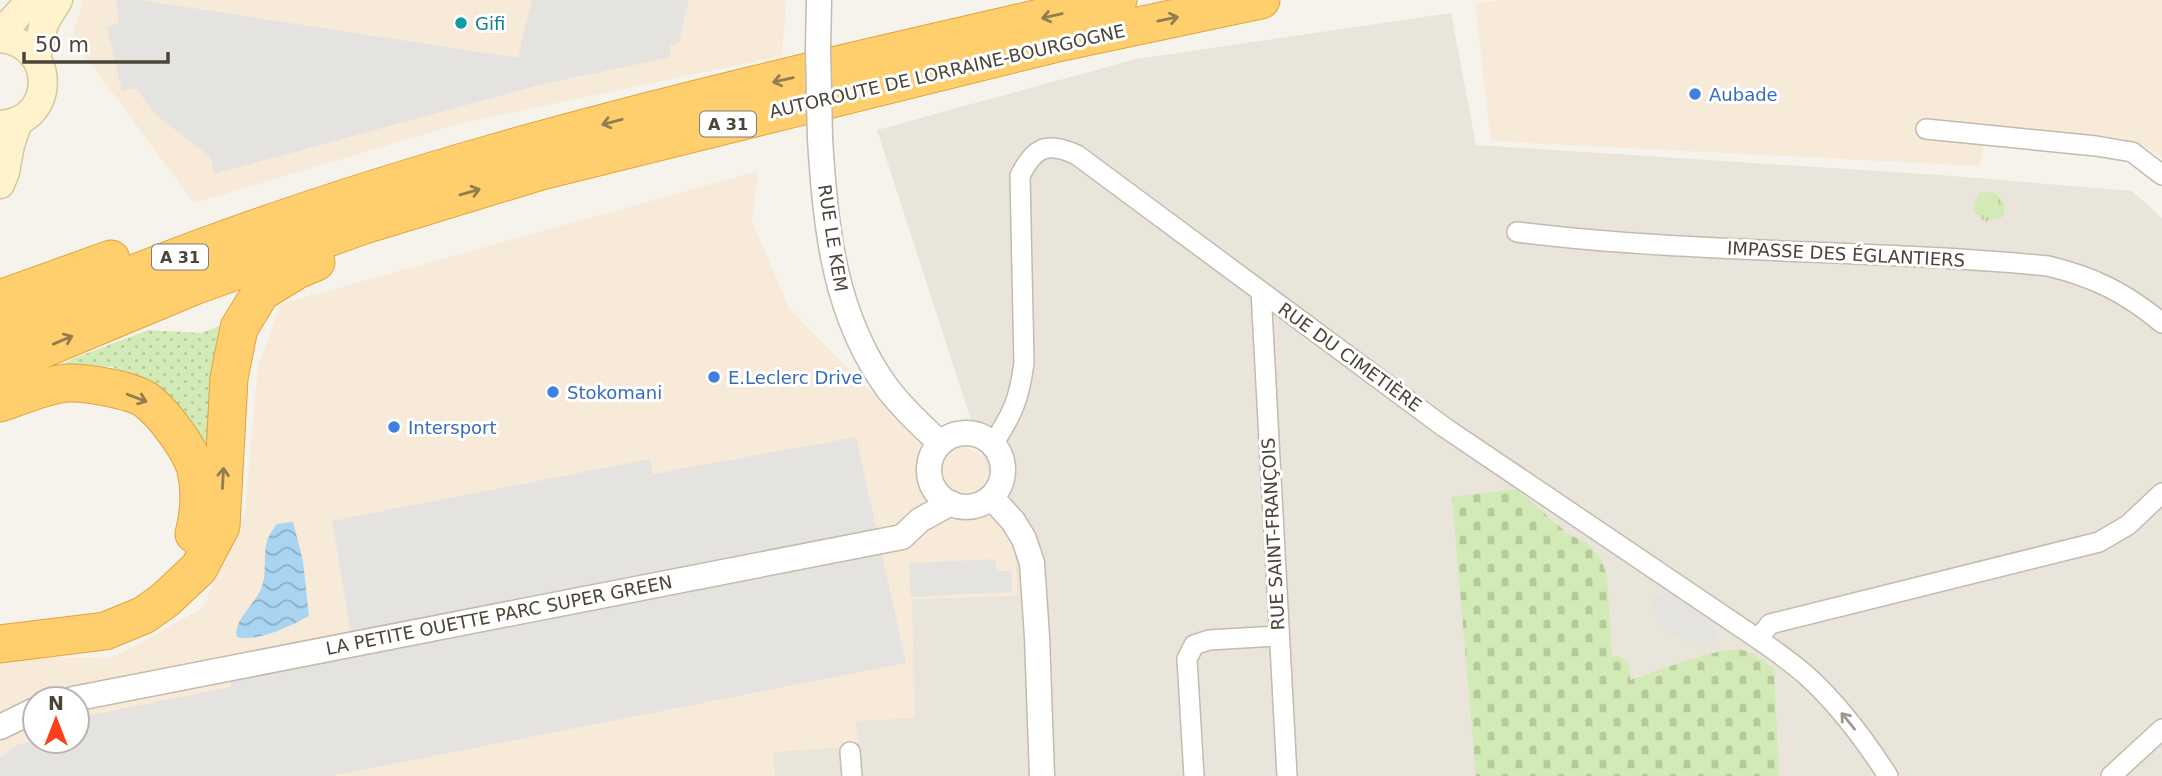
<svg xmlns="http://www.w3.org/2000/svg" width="2162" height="776" viewBox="0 0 2162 776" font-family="'DejaVu Sans',sans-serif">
	<defs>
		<pattern id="grass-dots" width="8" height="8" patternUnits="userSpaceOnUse" patternTransform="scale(1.75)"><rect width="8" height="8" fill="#d2eab5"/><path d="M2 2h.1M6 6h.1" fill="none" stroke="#b6ca9c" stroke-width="1.8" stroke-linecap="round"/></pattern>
		<pattern id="cemetery-stones" width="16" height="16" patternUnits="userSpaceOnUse" patternTransform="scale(1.75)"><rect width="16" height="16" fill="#d2eab5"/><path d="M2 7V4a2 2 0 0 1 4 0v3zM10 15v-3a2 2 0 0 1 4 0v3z" fill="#b6ca9c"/></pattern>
		<pattern id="park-tufts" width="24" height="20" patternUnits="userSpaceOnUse" patternTransform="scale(1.75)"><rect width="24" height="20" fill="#d2eab5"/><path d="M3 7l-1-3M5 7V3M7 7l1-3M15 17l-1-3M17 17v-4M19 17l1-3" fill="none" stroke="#b6ca9c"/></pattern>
		<pattern id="water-waves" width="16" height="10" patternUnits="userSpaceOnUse" patternTransform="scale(1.75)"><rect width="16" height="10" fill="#a9d4f2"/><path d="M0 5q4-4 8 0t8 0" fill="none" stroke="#8caec5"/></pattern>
	</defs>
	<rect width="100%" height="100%" fill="#f6f3ec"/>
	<path fill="#eae5da" d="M 1451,13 L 1476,145 L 1940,175 L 2132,191 L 2162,218 L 2162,776 L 775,776 L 772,752 L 857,746 L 856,721 L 912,599 L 1017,595 L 1015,538 L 983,457 L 877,130 L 1136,59 Z"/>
	<path fill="#f7ead8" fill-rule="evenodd" d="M 83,0 L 786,0 L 782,56 L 462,123 L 194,203 L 72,38 Z
		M 1504,0 L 2162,0 L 2162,158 L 2154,151 L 2122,138 L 1987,125 L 1980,166 L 1491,141 L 1475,3 Z
		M 758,171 L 752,221 L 789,308 L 866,387 L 983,457 L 1015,538 L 1017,596 L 912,599 L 915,718 L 856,721 L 858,746 L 773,752 L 775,776 L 0,776 L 0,656 L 112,658 L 203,608 L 245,512 L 258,367 L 281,304 ZM 35,699 L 77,699 L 77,741 L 35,741 Z"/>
	<path fill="url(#grass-dots)" d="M 222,325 L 215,354 L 211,439 L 203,443 L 187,417 L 161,390 L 113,367 L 62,365 L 72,359 L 148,330 L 201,333 Z"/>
	<path fill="url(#cemetery-stones)" d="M 1516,489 L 1568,534 L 1587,543 L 1600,558 L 1607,575 L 1612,656 L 1619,656 L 1629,664 L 1630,680 C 1654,673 1720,646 1741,650 C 1754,653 1763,661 1774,668 L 1779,776 L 1476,776 L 1452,497 Z"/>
	<path fill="url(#park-tufts)" d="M 1994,192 C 2002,197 2007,208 2003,217 L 1985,222 L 1973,211 L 1976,198 L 1980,193 Z"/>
	<path fill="#e5e3e0" d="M 116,0 L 140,0 L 518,58 L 532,0 L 689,0 L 679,42 L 670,46 L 671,57 L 539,85 L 214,174 L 211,158 L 155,114 L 136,88 L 122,91 L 107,26 L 119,23 Z
		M 856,437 L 906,663 L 331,776 L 0,776 L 0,758 L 19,744 L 35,741 L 77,741 L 77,718 L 231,687 L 229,657 L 351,634 L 332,521 L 650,459 L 653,474 Z
		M 996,559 L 997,571 L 1012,571 L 1012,592 L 911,597 L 909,563 Z
		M 1668,589 L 1720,624 L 1714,627 L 1718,641 L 1694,643 L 1682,640 L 1664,629 L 1656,617 L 1651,596 L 1665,594 Z"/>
	<path fill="url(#water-waves)" d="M 293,522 L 303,561 L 309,616 C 290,626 259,642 237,637 C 232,622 255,604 261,589 C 268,573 262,554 268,538 C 270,533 274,528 277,524 Z"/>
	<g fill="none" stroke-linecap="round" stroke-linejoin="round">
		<g stroke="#c2bbae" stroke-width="22">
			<path id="minor" d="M 1926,129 L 2096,146 L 2132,152 L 2162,175
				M 1517,232 C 1693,254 1872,249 2048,266 C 2094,277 2126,293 2162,323
				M 1261,291 L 1287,776
				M 993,444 C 1013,413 1019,400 1024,363 L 1020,176 C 1034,147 1047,141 1077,155 L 1444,427 L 1758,639 C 1774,650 1791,662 1806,675 C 1838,704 1865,740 1888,776
				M 1758,639 L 1770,624 L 2099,542 L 2128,525 L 2162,493
				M 850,752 L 852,776
				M 1194,776 L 1187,659 L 1194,645 L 1209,640 L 1278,636
				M 2111,776 L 2162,729"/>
		</g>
		<g stroke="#c2bbae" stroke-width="27">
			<path id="tertiary" d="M 818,49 L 819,0
				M 820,138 C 825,226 834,316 888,389 C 903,409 922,426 940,443
				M929 470a37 37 0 1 1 74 0a37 37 0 1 1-74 0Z
				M 991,497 L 1013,521 L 1024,539 L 1032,563 L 1037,637 L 1042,776
				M 73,699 L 902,537 L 920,520 L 951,503
				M 0,727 L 35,710"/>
		</g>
		<g stroke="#d6c79b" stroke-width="31">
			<path id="secondary" d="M 0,34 L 31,0
				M 0,38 C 57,43 57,122 0,125
				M 36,58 L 44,23 L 58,0
				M 0,184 L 5,172 L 10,145 L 18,121"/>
		</g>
		<g stroke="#e0a43c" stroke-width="39">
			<path id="motorway" d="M 0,299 L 111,259
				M 0,331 C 351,169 743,87 1118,0
				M 0,367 L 194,286 L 364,225 L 541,171 L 1053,44 L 1261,0
				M 0,403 C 21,396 45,385 67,383 C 86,382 131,390 146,400 C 163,412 191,450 196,470 C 201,490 199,515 194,534
				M 0,644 L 105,631 L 144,615 L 165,600 L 199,568 L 221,526 L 229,378 L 239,328 L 261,292 L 297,270 L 316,262"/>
		</g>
		<use href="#minor" stroke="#fff" stroke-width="19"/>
		<use href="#tertiary" stroke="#fff" stroke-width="24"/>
		<use href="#secondary" stroke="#fff3cd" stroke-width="28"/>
		<use href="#motorway" stroke="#ffcf6e" stroke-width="37"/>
		<g stroke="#c2bbae" stroke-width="27" stroke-linecap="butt">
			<path id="tertiary-bridge" d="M 818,49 L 820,138"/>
		</g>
		<use href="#tertiary-bridge" stroke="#fff" stroke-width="24"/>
	</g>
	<defs><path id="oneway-shaft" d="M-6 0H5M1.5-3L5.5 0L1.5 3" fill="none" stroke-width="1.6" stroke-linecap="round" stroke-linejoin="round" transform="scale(1.75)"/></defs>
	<g stroke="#937c4e">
		<use href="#oneway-shaft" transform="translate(1052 16) rotate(167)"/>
		<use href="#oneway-shaft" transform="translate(1168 19) rotate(-12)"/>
		<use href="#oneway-shaft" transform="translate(783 80) rotate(167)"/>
		<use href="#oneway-shaft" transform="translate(612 122) rotate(165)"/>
		<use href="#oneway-shaft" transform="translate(470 192) rotate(-16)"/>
		<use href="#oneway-shaft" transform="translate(63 340) rotate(-23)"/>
		<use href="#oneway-shaft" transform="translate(137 398) rotate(21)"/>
		<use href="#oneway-shaft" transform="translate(223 478) rotate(-87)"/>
	</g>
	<use stroke="#9c9892" href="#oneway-shaft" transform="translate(1848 721) rotate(-129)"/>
	<circle fill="#0f9aa8" stroke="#fff" stroke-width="2.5" cx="461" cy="23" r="7"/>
	<g fill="#3f7fe0" stroke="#fff" stroke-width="2.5">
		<circle cx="1695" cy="94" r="7"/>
		<circle cx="714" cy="377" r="7"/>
		<circle cx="553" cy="392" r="7"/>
		<circle cx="394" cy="427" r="7"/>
	</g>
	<g text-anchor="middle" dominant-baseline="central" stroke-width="6" stroke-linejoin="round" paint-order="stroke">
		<g fill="#fff" stroke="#817c74" stroke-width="2">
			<rect x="700" y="111.5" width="56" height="25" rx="5"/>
			<rect x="152" y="244.5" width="56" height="25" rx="5"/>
		</g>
		<g font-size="16" font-weight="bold" fill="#4b4439">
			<text x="728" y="124">A 31</text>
			<text x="180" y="257">A 31</text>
		</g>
		<g font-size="18" fill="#0d838f" stroke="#fff" text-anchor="start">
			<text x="475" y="23">Gifi</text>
		</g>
		<g font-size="18" fill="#4b4439" stroke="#fff">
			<text transform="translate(947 71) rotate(-13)">AUTOROUTE DE LORRAINE-BOURGOGNE</text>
			<text transform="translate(833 238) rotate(81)">RUE LE KEM</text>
			<text transform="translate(1846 254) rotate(3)">IMPASSE DES ÉGLANTIERS</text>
			<text transform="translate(1350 357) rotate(36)">RUE DU CIMETIÈRE</text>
			<text transform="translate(1273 534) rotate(-93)">RUE SAINT-FRANÇOIS</text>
			<text transform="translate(499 615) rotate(-11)">LA PETITE OUETTE PARC SUPER GREEN</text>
		</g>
		<g font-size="18" fill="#366cbe" stroke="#fff" text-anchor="start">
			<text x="1709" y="94">Aubade</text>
			<text x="728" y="377">E.Leclerc Drive</text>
			<text x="567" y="392">Stokomani</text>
			<text x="408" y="427">Intersport</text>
		</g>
	</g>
	<g transform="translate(56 720)"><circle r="33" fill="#ffffff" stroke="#b7b4b0" stroke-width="2"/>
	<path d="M0-5L12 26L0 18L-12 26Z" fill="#fc3f1d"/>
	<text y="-10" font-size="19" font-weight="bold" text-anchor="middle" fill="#4b4439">N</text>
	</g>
	<path d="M24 52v10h144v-10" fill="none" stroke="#4b4439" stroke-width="3.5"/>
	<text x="35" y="52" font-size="21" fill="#4b4439" stroke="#ffffff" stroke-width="5" paint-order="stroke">50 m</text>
</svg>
